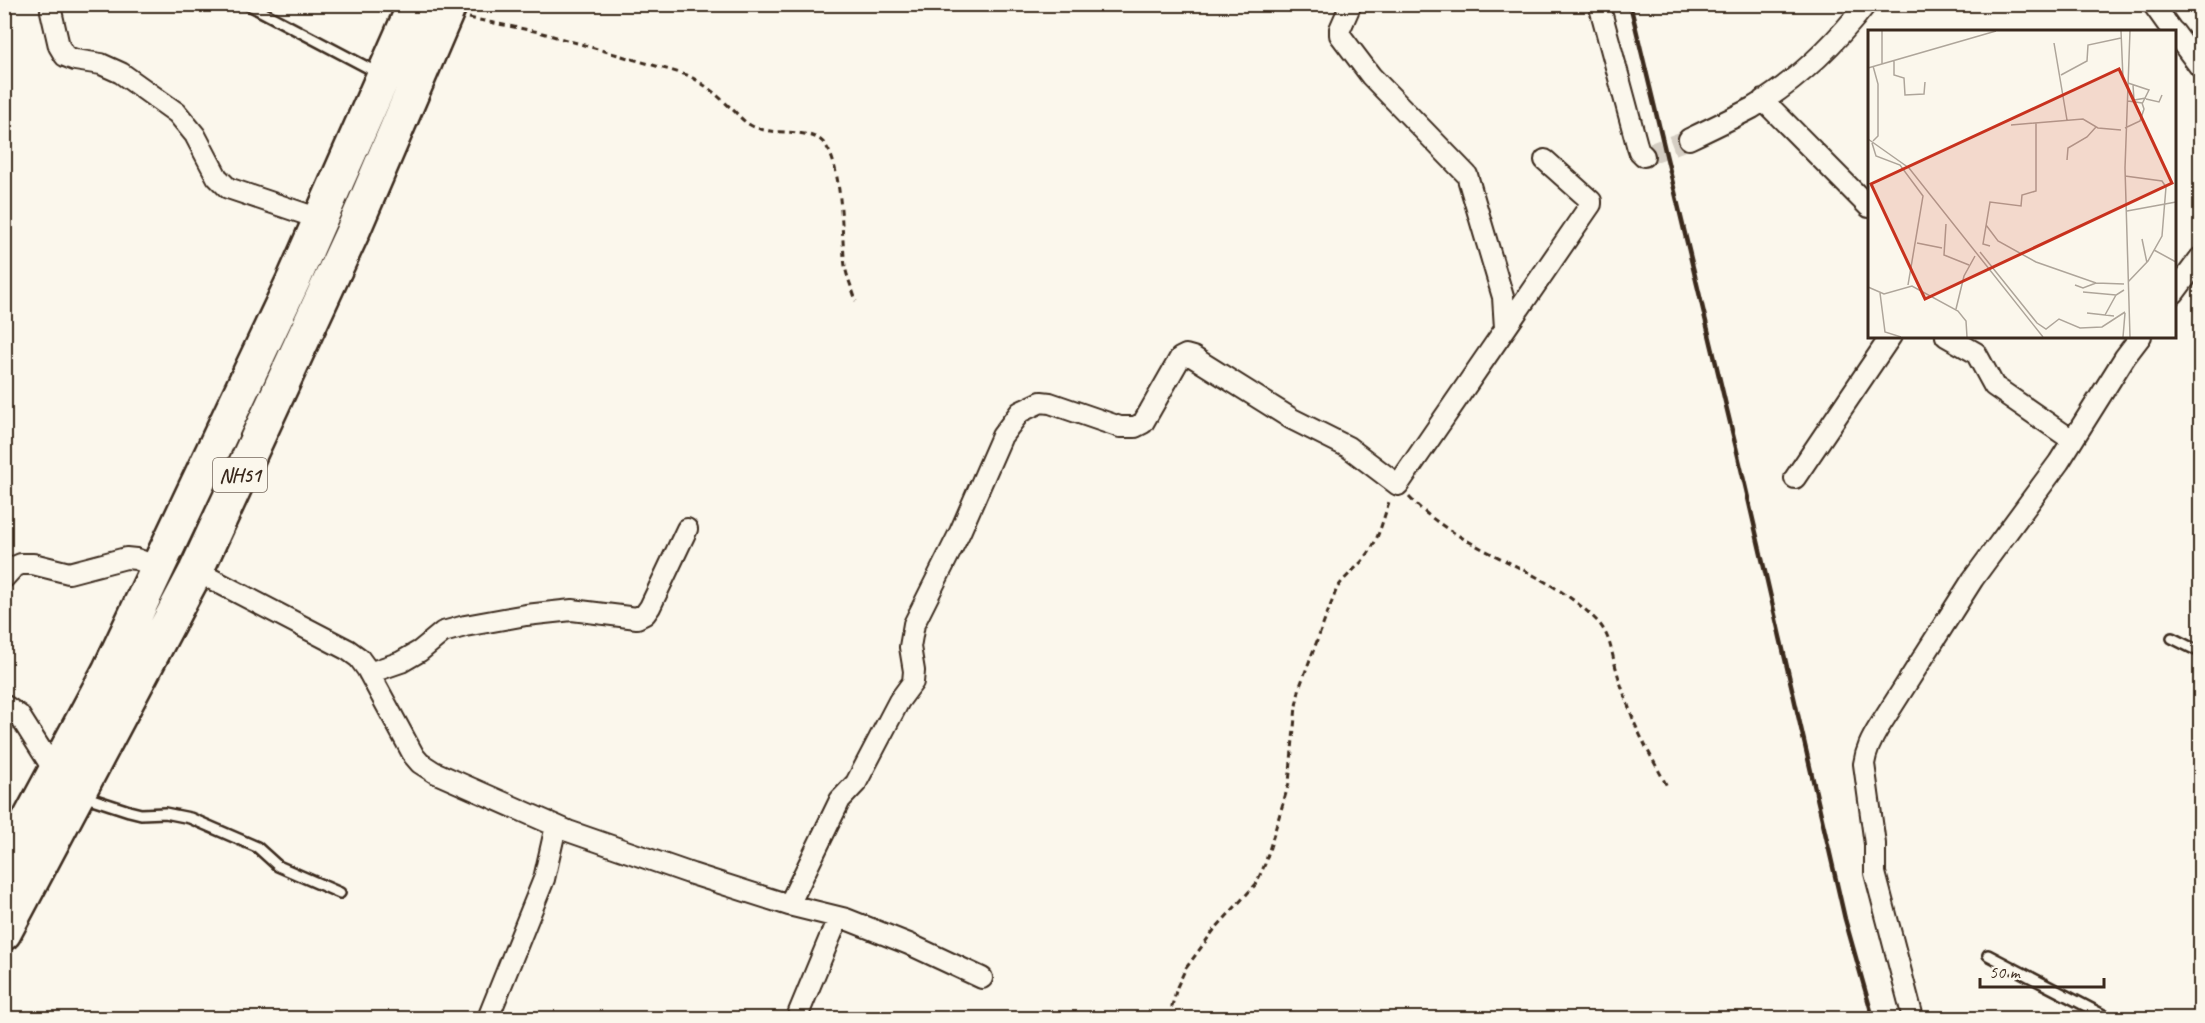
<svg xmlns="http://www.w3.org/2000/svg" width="2205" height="1023" viewBox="0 0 2205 1023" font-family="Caveat,sans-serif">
	<rect width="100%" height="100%" fill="#fbf7ec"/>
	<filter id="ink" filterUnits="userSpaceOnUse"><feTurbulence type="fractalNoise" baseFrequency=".0167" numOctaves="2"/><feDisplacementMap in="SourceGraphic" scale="12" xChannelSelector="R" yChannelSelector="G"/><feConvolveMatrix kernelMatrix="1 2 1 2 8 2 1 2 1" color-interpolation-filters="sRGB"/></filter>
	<g filter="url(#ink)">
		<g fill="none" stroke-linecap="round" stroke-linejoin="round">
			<path stroke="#d5cec3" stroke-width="20" stroke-dasharray="20 10" stroke-linecap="butt" d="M 1644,156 L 1689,139"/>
			<g stroke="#3b2a1e" stroke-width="14">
				<path id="lane" d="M 247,4 L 378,73
					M 2172,638 L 2200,652
					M 83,796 L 129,811 L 141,814 L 165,813 L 190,818 L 257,847 L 278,866 L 340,893
					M 1988,955 L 2109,1018"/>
			</g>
			<g stroke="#3b2a1e" stroke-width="24">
				<path id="street" d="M 53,4 L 51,11 L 59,46 L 65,56 L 75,60 L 101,64 L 121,73 L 177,113 L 195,135 L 217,177 L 228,188 L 320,219
					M 1351,4 L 1340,29 L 1340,35 L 1371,76 L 1467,175 L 1503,297 L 1505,328
					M 1599,4 L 1637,145 L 1639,151 L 1644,156
					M 2153,4 L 2173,32
					M 2174,32 L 2200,67
					M 1763,100 L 1869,207
					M 1689,139 C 1710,129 1731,119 1752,108 C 1795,82 1835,44 1866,4
					M 2174,293 L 2200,258
					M 1946,336 L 1976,353 L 1994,386 L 2072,440
					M 1795,478 L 1891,336
					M 196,571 L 348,650 L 359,658 L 367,669 L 414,756 L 420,763 L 434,772 L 568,831 L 692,874 L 789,905 L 846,919 L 909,944 L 982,978
					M 4,578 L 14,567 L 21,564 L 33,564 L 69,573 L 126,558 L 136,559 L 158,567
					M 369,673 L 401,662 L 420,651 L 443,632 L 465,626 L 526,615 L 572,610 L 637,618 L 645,614 L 650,607 L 687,529
					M 4,705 L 19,715 L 55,772
					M 789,905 L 840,800 L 856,783 L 899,701 L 913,682 L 914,671 L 910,647 L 914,624 L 960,532 L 1002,436 L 1020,412 L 1041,402 L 1050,403 L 1120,427 L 1135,427 L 1143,423 L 1180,358 L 1186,355 L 1193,357 L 1292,419 L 1348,447 L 1398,485 L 1591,204 L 1591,201 L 1545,160
					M 488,1018 L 544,879 L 556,826
					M 799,1018 L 799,1012 L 838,918
					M 1913,1018 L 1875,873 L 1875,844 L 1864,764 C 1866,750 1871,740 1879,727 L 1973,579 L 2059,462 L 2125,357 L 2141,336"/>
			</g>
			<g stroke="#3b2a1e" stroke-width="38">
				<path id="highway" d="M 4,867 L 109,671 L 294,279 L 415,4
					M 4,933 L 196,571 L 352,233 L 450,4"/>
			</g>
			<path stroke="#3b2a1e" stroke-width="3" stroke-dasharray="6 4.5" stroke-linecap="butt" d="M 469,18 L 539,32 L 687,75 C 704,83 717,95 731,108 C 738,114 743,122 752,126 C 772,136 799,128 819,139 C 844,154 841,238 845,266 C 847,278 853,290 856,301
				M 1409,497 C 1461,553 1545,566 1598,622 C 1610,635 1611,651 1616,668 C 1621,687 1628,705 1635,724 C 1644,745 1657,767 1668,788
				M 1172,1018 L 1172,1006 L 1177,987 L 1186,968 L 1214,930 L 1256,884 L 1265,864 L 1289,783 L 1296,706 L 1300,686 L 1337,588 C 1345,577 1354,570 1363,560 C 1378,544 1383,519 1390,499"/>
			<use href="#lane" stroke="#fbf7ec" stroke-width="9"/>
			<use href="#street" stroke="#fbf7ec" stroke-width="20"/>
			<use href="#highway" stroke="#fbf7ec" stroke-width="33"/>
			<path stroke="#3b2a1e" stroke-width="4.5" d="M 1630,4 L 1745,485 L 1845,919 L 1873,1018"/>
		</g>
	</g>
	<g text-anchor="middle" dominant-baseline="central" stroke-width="4.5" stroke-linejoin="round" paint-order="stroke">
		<rect fill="#fbf7ec" stroke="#75685c" stroke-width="1.5" x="213" y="458" width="54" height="34" rx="4.5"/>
		<g font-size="20" font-weight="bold" fill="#3b2a1e">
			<text x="240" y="475">NH51</text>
		</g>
	</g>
	<g transform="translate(1868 30)">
		<rect width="308" height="308" fill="#fbf7ec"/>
		<path fill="none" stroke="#aea59a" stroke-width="1.5" d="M 14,1 L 14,34M 253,1 L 255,49M 262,1 L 257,138 L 262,307M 186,13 L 199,90M 26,30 L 26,45 L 36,48 L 37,65 L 56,64 L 57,52M 5,36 L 10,54 L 10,106 L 5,111M 0,38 L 128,1M 193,45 L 219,31 L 220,15 L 253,8M 260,53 L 281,60 L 274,74M 265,55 L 266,70 L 278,68M 278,69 L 291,72 L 294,65M 143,95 L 215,89 L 230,98 L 253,100M 257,98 L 272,91 L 276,79 L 274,73 L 260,71M 0,109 L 41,138 L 175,307M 4,113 L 8,126 L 32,135 L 55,166 L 40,255M 199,130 L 200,118 L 219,107 L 228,97M 257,146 L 294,151 L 298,157 L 294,206 L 280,231 L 260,252M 259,181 L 308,172M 78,194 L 76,225 L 101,235M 118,195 L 130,211 L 168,232 L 228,253 L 256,254M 274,209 L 279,233M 49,213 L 74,218M 122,216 L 115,214 L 122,172 L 153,176 L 154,165 L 168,161 L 168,93M 286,220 L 308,232M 112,222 L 169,293 L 178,299 L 191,289 L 212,298 L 234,297 L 257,282M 207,255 L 215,258 L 228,253M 0,257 L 16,264 L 44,256 L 90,281 L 98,291 L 99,307M 215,262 L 248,265M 12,263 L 17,302 L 33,307M 88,279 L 96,246 L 107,226M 219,283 L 246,286M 237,285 L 248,265 L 256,260M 255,307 L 257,283"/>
		<path fill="#c8321e" fill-opacity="0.15" stroke="#c8321e" stroke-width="3" d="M 251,39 L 304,153 L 57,269 L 3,154 Z"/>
		<rect width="308" height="308" fill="none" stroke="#3b2a1e" stroke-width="3"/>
	</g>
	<rect width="2205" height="1023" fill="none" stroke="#fbf7ec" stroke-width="24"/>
	<rect x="12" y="12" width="2181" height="999" fill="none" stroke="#3b2a1e" stroke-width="2" filter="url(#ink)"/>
	<path d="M1980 978v9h124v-9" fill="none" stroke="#3b2a1e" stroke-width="3"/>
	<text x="1989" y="978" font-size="18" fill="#3b2a1e" stroke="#fbf7ec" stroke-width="4.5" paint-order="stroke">50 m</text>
</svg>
